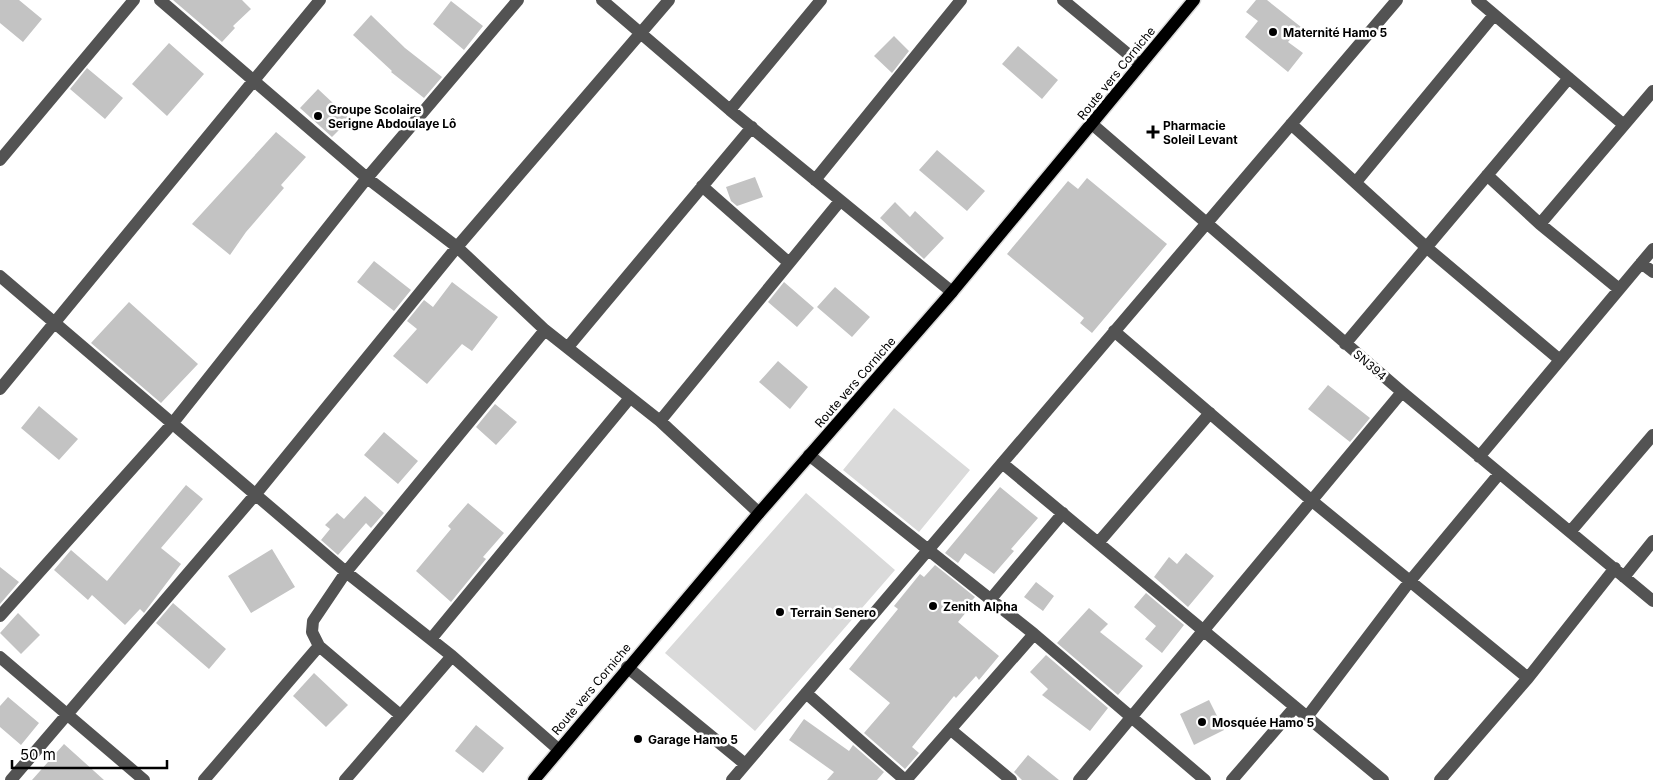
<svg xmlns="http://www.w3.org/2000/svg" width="1653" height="780" viewBox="0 0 1653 780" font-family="Inter,sans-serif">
	<rect width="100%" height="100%" fill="#fff"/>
	<path fill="#dadada" d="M 894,408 L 970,470 L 919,532 L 843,470 Z
		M 806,493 L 895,570 L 755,731 L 665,653 Z"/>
	<path fill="#c3c3c3" d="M 0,0 L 19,0 L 42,19 L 23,42 L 0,23 Z
		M 173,0 L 242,0 L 251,9 L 233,26 L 235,28 L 222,42 Z
		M 1256,0 L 1267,0 L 1301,27 L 1288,42 L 1303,53 L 1288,72 L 1245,37 L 1258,21 L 1246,12 Z
		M 451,1 L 483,26 L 464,50 L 433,24 Z
		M 371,15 L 405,48 L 442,77 L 424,98 L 391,72 L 392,71 L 353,35 Z
		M 894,36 L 909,51 L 892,73 L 874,56 Z
		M 169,43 L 204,74 L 167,116 L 132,84 Z
		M 1018,46 L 1058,80 L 1042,99 L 1002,64 Z
		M 87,68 L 123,98 L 105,119 L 70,89 Z
		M 318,89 L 350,119 L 332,137 L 300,108 Z
		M 276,132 L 306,157 L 281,185 L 284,188 L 246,232 L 230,255 L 192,224 Z
		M 937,150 L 985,191 L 967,211 L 919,170 Z
		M 755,177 L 763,197 L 737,206 L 731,201 L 726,187 Z
		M 1087,178 L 1167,244 L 1092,333 L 1080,323 L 1084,318 L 1007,254 L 1068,181 L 1078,189 Z
		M 895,202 L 910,217 L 915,211 L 944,238 L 924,259 L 880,218 Z
		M 374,261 L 411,290 L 394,311 L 357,282 Z
		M 452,282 L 498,317 L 472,351 L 462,344 L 427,384 L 393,356 L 417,329 L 407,321 L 424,300 L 433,307 Z
		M 784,282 L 814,308 L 797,327 L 768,302 Z
		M 835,287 L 870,317 L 852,337 L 817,307 Z
		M 129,302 L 198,364 L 161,403 L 91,343 Z
		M 778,361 L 808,387 L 790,409 L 759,382 Z
		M 1328,385 L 1370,418 L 1350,442 L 1308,409 Z
		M 495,404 L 517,422 L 496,445 L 476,427 Z
		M 39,406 L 78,439 L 59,460 L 21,428 Z
		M 384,432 L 418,461 L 398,484 L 364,455 Z
		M 186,485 L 203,499 L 161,548 L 181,564 L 144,613 L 140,609 L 125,625 L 92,595 L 88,600 L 54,570 L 71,550 L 107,581 Z
		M 1000,487 L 1038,518 L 1011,549 L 1014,551 L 994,574 L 965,553 L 958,563 L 945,553 Z
		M 365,496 L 384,513 L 371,528 L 366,523 L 338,555 L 321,540 L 330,529 L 325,525 L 337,513 L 344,519 Z
		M 468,503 L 504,533 L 483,557 L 486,559 L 451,602 L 416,571 L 451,529 L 448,526 Z
		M 272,549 L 295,587 L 251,613 L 228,576 Z
		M 1186,553 L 1214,576 L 1188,607 L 1154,577 L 1169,557 L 1177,564 Z
		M 935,565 L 975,597 L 964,609 L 967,611 L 958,622 L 999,656 L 979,680 L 976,676 L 956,698 L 954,696 L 912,747 L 919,753 L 905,769 L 864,733 L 890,703 L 849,669 L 898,609 L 894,606 L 920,574 L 924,577 Z
		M 0,567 L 19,582 L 0,604 Z
		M 1036,582 L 1054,596 L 1043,611 L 1024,597 Z
		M 1146,593 L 1184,625 L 1162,653 L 1145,639 L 1156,626 L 1134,607 Z
		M 173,603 L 226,649 L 209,669 L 156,623 Z
		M 1089,608 L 1108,624 L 1100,632 L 1143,666 L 1118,695 L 1057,643 Z
		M 18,613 L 40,635 L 21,654 L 0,633 Z
		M 1046,655 L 1108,708 L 1090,731 L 1042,695 L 1048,689 L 1030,672 Z
		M 314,673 L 348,705 L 326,727 L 293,696 Z
		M 8,697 L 39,723 L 21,745 L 0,727 L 0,706 Z
		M 1209,700 L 1224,730 L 1194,745 L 1180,714 Z
		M 804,719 L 849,751 L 853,745 L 884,772 L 877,780 L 827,780 L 834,772 L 789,740 Z
		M 476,725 L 504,748 L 483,773 L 455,751 Z
		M 64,744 L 104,780 L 32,780 Z
		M 1028,755 L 1059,780 L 1022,780 L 1014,772 Z"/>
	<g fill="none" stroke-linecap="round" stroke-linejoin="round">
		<g stroke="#dbdbdb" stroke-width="15">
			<path id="major" d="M 534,780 L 759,513 L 952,292 L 1194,0"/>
		</g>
		<path stroke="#535353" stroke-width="12" d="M 160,0 L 367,178 L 457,247 L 545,330 L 660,421 L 759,513
			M 602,0 L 730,110 L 952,292
			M 1063,0 L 1140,64
			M 1477,0 L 1624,125
			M 730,110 L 821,0
			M 1092,124 L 1402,392 L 1653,601
			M 1291,124 L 1426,247 L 1560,360
			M 0,160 L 134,0
			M 1487,175 L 1540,224 L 1619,289
			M 815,180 L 961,0
			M 1356,182 L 1494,15
			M 702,186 L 788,262
			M 1540,224 L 1653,91
			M 1641,263 L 1653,272
			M 0,276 L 346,572 L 452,656 L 558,749
			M 1114,331 L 1311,500 L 1528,678
			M 1345,344 L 1569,78
			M 568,347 L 752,127
			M 0,389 L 320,0
			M 660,421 L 840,201
			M 809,455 L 1034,634 L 1205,780
			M 1479,457 L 1653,249
			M 1002,463 L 1383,780
			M 1570,532 L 1653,435
			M 1098,543 L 1210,413
			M 1624,577 L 1653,541
			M 990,600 L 1063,513
			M 0,616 L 172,424 L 367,178 L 518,0
			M 431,639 L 629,399
			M 0,657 L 144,780
			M 627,667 L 745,764
			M 806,693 L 905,780
			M 399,714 L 319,646 L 312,632 L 313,621 L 346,572 L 545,330
			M 1307,717 L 1410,581 L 1499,474
			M 951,730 L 1011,780
			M 11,780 L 255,495 L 457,247 L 669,0
			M 204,780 L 319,646
			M 345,780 L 452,656
			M 732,780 L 1397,0
			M 906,780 L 1034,634
			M 1079,780 L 1402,392
			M 1232,780 L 1295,707
			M 1440,780 L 1528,678 L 1615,568"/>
		<use href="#major" stroke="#000" stroke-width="12"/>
	</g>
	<g fill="#000" stroke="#fff" stroke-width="2">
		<circle cx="1273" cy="32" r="5"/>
		<circle cx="318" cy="116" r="5"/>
		<path d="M1150.5 124.5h5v5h5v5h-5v5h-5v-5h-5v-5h5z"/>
		<circle cx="933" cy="606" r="5"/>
		<circle cx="780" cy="612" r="5"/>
		<circle cx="1202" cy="722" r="5"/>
		<circle cx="638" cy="739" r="5"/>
	</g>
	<g text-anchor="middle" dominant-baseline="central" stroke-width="5" stroke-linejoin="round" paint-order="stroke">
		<g font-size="12" font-weight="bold" fill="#000" stroke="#fff" text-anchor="start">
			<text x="1283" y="32">Maternité Hamo 5</text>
			<text x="328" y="109">Groupe Scolaire<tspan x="328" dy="14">Serigne Abdoulaye Lô</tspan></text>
			<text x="1163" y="125">Pharmacie<tspan x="1163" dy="14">Soleil Levant</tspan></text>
			<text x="943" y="606">Zenith Alpha</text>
			<text x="790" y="612">Terrain Senero</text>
			<text x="1212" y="722">Mosquée Hamo 5</text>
			<text x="648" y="739">Garage Hamo 5</text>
		</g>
		<g font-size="12" fill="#000" stroke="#fff">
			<text transform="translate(1116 73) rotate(-51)">Route vers Corniche</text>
			<text transform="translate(1370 365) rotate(41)">SN394</text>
			<text transform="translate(855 382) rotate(-49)">Route vers Corniche</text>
			<text transform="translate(591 689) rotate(-50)">Route vers Corniche</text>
		</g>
	</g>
	<path d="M12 760v8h155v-8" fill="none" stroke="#000000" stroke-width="2.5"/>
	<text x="20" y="760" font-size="15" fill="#000000" stroke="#ffffff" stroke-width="4" paint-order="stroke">50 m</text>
</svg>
